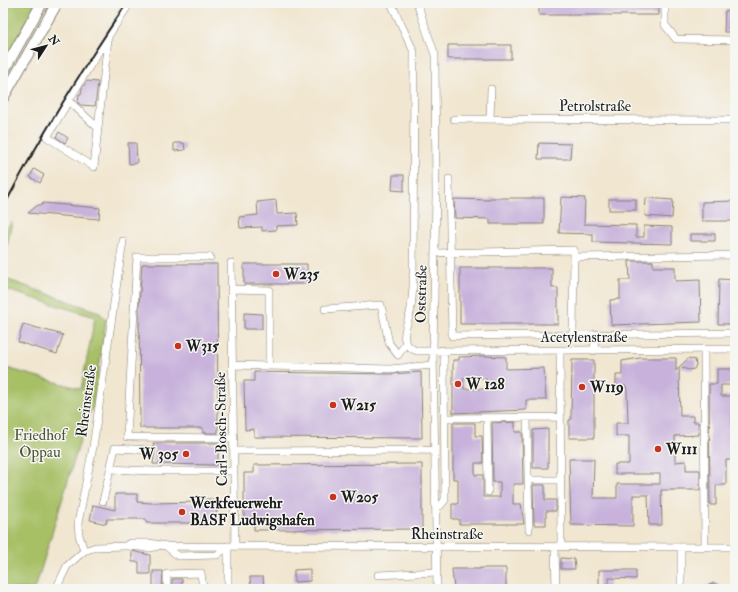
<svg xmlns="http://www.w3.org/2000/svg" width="738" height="592" viewBox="0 0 738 592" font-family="'IM FELL Double Pica',serif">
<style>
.green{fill:#a7c066;stroke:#626e41}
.building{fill:#c8b2db;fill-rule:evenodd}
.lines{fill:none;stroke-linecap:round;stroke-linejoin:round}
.minor-casing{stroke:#868176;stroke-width:8}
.highway-casing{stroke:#868176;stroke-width:12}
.minor{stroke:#fff;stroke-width:7}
.highway{stroke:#fff;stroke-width:10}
.rail{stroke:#1c1c1c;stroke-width:2}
.poi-dot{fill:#c8321e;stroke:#f6f6f2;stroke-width:1.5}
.labels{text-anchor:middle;stroke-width:3;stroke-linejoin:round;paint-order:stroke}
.street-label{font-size:15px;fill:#1c1c1c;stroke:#f6f6f2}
.poi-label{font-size:15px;font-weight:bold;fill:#1c1c1c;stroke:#f6f6f2;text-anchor:start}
.park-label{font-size:15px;fill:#4d5536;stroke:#f6f6f2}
</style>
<rect width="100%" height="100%" fill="#f6f6f2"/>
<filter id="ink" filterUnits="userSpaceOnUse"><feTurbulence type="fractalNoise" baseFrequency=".025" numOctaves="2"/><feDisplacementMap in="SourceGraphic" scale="8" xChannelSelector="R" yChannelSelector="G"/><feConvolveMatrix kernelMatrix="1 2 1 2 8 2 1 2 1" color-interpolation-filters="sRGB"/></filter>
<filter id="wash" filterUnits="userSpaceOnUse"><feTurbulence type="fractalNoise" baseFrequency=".012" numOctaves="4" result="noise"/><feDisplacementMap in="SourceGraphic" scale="16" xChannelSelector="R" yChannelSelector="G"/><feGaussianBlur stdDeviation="0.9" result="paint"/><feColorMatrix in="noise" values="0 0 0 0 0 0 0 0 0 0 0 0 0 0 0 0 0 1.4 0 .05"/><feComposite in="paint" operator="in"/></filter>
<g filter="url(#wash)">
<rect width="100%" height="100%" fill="#f1e6d0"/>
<!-- green -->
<path class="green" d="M3,3H37L3,65Z
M12,222L3,265V232Z
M3,278L99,312L106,320L93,409L88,415L35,589H3V367L81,389L95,317L3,289Z"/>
<g id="blocks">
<!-- building -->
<path class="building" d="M539,3H659V15H539Z
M725,11H735V32H724Z
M448,45H511V59H448Z
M87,81L98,82L95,106L81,105L78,103L79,94H81L82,88Z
M59,132L68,138L65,143L56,137Z
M128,143H136L137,163L129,164Z
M174,143H184L185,150L174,151Z
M539,143L571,144L570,159H538Z
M34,169L44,175L40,183L30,177Z
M393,175H404V191L392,190Z
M561,197L585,198L584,224L636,225V237H644V226L672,227V244L593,242V234L559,233Z
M490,198H544V224H490V219L455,218L454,199L490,200Z
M646,198L673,200L672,218L645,216Z
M609,199H636V210H609Z
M276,200L277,214L297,213L298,225L276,226V230L262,231V227L240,228L239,217L258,215L257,202Z
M735,201V221H702V202Z
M43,203L100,208L99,219L28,213L38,205H42Z
M690,234H715V241H690Z
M629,261H653V267H675V281L700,280L701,322L611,325L610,300L620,299V280H630Z
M142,264H217L218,433H203V428H140L139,306Z
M244,264H307V284H244Z
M460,268H552V288H558V324H460Z
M719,279L735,280V324H718Z
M244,313L262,314V329H244Z
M23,324L63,335L57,354L18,342Z
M483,356L506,357V369L544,368L546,400H526V410L453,413V360H459V357ZM463,378H486L487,389H464Z
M640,358H676V371L679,367L680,416H693V422H698L699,435L675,436V462L686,461V470H700V490H661L662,525H649L648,495H633V526L571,525L569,459H594L593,498H617V484H660V474H615V464H629V436H616V423H628L627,391L626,386H616V375H622V361Z
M689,358L695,360L696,365L694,369L689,370L679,367Z
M572,360H594V438H569V420H571Z
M717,369H732V385H721V396H732V460H726V485H716V505H710L709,384H717Z
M254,372L390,374L421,372L422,438L254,437V429L245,430L244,381H254Z
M515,422V432H522L523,484H513V504H521L524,524H459V519H452V504H458V479H453V423H475V436H482L483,463H475V475H483V497H500V482H493L492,423Z
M548,429V468H533V430Z
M153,443H218V465L153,464L155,450Z
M422,464V529L254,530V522L244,521V473H254V465Z
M533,485H545V500H556V511H546V525H534Z
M115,494H137V502L151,503L201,502V499H216L217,508L216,523L203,526L200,523H146V519H107L106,524L90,520L93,505L115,510Z
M132,551L150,555V574H139V562H132Z
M561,558L574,559L575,569H561Z
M480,568H506V589H454L452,569H480Z
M310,569V581L294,582V570Z
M599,570H636V579L609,578V589H599Z
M153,571H163L162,587H153Z
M250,577H263L264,589H251Z
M172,579H182V589H172Z
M714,583L727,589H700Z"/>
</g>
</g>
<g filter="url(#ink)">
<use href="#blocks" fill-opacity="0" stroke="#868176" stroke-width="1"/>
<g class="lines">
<defs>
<path id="minor" d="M391,3L414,52L413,287C412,296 412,305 410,313C406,329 397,344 417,351L735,349
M417,3L435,55L436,196L433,350L437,589
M665,3V25L676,39L735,40
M69,101L98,128L94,167L47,137C74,92 100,47 130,3
M454,119L735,120
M490,119L491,89
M98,128L108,39
M449,179L452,336L735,333
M435,253L574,250L573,335
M210,257H137L127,437L234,438
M574,257L735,255
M231,263L235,546
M231,289L269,290V366
M325,309L381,305L389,343L398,355L406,343
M704,349L705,547
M560,351L561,547
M594,351L595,334
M233,365L390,369L433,365
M445,418L560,417
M487,418L488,492
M527,418L529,530
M234,451L434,450
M110,469L151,471H234
M528,480H560
M103,501L115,448L150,450
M435,506H440L445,500L444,358L442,350
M127,546L150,548L158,546
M166,546L178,556L217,555L228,546
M228,546V589
M555,547L556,589
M681,547V589
M84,551L79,535L78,523L93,447L123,241
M378,575L437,572
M56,589L67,566L84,551L96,547L125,546L130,543H149L166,546L735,547
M167,589V574L201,573L203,589"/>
<path id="highway" d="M3,72L42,3
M3,98L57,3"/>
</defs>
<!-- minor casing -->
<use href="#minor" class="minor-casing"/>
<!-- highway casing -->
<use href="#highway" class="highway-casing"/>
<!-- minor -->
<use href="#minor" class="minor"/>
<!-- highway -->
<use href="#highway" class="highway"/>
<!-- rail -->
<path class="rail" d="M3,208C40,137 82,69 127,3"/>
</g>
</g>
<!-- markers -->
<g class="poi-dot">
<circle cx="276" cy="274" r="4"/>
<circle cx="178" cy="346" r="4"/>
<circle cx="458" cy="384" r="4"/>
<circle cx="582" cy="387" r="4"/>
<circle cx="333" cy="405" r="4"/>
<circle cx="658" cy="449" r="4"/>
<circle cx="186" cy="454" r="4"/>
<circle cx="333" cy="497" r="4"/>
<circle cx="182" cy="512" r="4"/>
</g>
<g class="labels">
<!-- street labels -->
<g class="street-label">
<text x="595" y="111">Petrolstraße</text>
<text transform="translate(421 294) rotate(-89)" y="5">Oststraße</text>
<text x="584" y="342">Acetylenstraße</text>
<text transform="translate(86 401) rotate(-82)" y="5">Rheinstraße</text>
<text transform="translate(221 429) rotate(-91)" y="5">Carl-Bosch-Straße</text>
<text x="447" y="539">Rheinstraße</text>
</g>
<!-- poi labels -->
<g class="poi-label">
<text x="284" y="279">W235</text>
<text x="186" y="351">W315</text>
<text x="466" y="389">W 128</text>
<text x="590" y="392">W119</text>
<text x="341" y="410">W215</text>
<text x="666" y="454">W111</text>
<text x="178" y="459" text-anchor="end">W 305</text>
<text x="341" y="502">W205</text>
<text x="190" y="508">Werkfeuerwehr<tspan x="190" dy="17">BASF Ludwigshafen</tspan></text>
</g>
<!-- park labels -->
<g class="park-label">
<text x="40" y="440">Friedhof<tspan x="40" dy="17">Oppau</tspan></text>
</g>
</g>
<!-- margin -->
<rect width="738" height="592" fill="none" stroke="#f6f6f2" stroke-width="16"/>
<!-- north arrow -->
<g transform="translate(46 46) rotate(54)" stroke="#f6f6f2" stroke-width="3" paint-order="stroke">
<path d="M0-3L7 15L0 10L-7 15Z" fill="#1c1c1c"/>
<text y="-6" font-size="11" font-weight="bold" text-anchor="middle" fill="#1c1c1c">N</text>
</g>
</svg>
